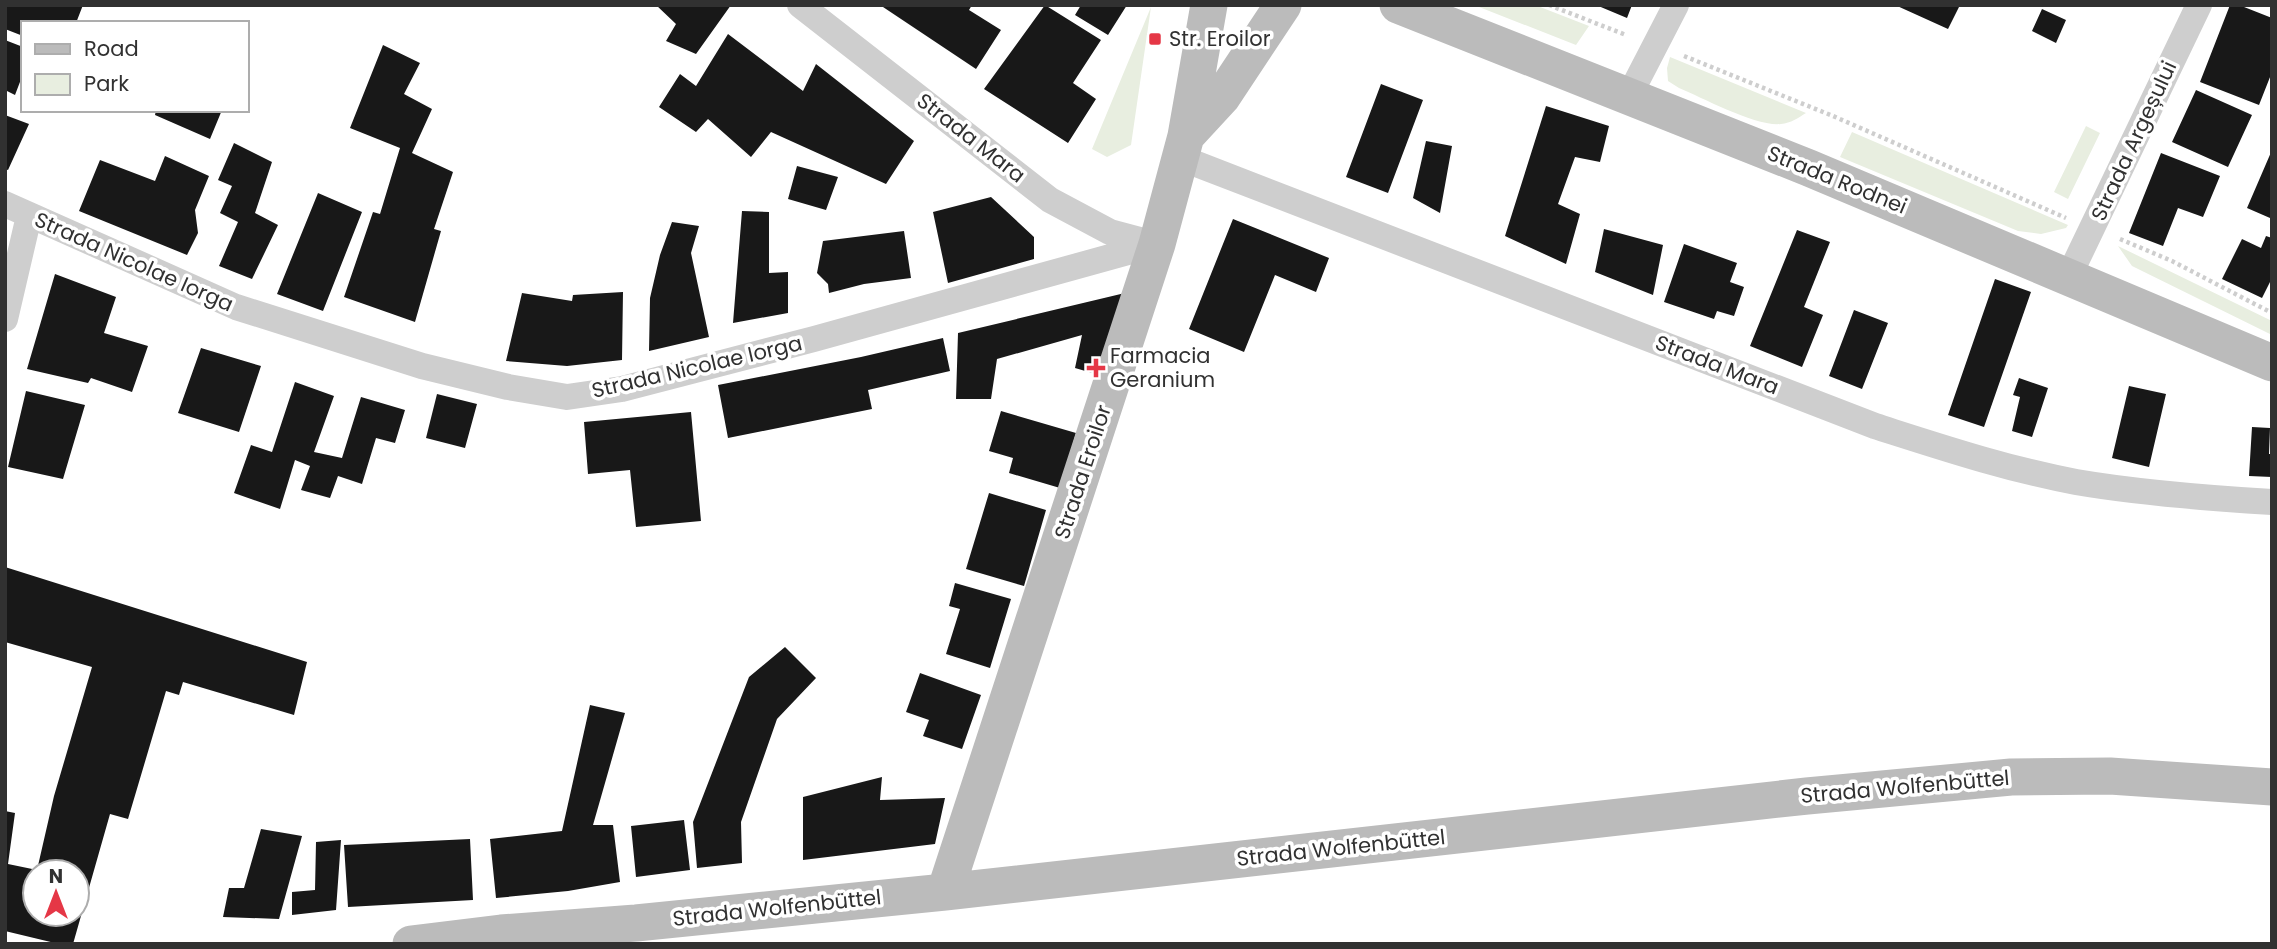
<svg xmlns="http://www.w3.org/2000/svg" width="2277" height="949" viewBox="0 0 2277 949" font-family="Poppins,sans-serif">
<style>
.green{fill:#e8eee0}
.building{fill:#181818;fill-rule:evenodd}
.lines{fill:none;stroke-linecap:round;stroke-linejoin:round}
.path{stroke:#cecece;stroke-width:4.5;stroke-dasharray:3.5 3.5;stroke-linecap:butt}
.street{stroke:#cecece;stroke-width:26}
.secondary{stroke:#bbb;stroke-width:37}
.poi-dot{fill:#e53746;stroke:#fff;stroke-width:2.5}
.labels{text-anchor:middle;stroke-width:7;stroke-linejoin:round;paint-order:stroke}
.poi-label{font-size:21px;fill:#313131;stroke:#fff;text-anchor:start}
.street-label{font-size:21px;fill:#313131;stroke:#fff}
</style>
<rect width="100%" height="100%" fill="#fff"/>
<!-- green -->
<path class="green" d="M1474,5H1535L1589,26L1576,45Z
M1151,7L1131,145L1107,157L1092,149Z
M1670,57L1806,113C1798,118 1791,123 1781,124C1757,127 1703,98 1679,88L1668,81L1667,68Z
M2086,126L2100,133L2068,199L2054,192Z
M1852,132L2068,225L2066,228L2041,234L2018,231L1840,157Z
M2118,246L2272,321V335L2132,266Z"/>
<!-- building -->
<path class="building" d="M5,5H83L76,23H23V36L5,29Z
M656,5H731L696,54L666,41L676,24Z
M880,5H972L969,10L1001,30L976,69Z
M1045,5L1101,40L1073,83L1096,99L1068,143L984,89Z
M1081,5H1127L1108,35L1075,15Z
M1596,5H1632L1627,18Z
M1895,5H1960L1948,29Z
M2230,5H2239L2272,18V72L2259,105L2200,82Z
M2042,9L2066,20L2056,43L2032,31Z
M728,34L803,91L816,64L914,141L886,184L771,132L751,157L708,119L696,132L659,107L680,74L696,86Z
M5,40L23,47V74L15,95L5,90Z
M383,45L420,63L404,94L432,109L412,153L453,172L434,229L441,231L415,322L344,297L373,212L380,214L400,148L350,128Z
M1381,84L1423,100L1388,193L1346,177Z
M2196,90L2252,115L2228,167L2172,142Z
M1546,106L1609,126L1600,162L1575,157L1558,204L1580,214L1566,264L1505,236Z
M156,110H222L210,139L155,115Z
M5,115L29,124L8,170L5,169Z
M1426,141L1452,146L1440,213L1413,198Z
M234,143L272,162L255,213L278,225L252,279L219,266L238,222L220,213L232,186L218,180Z
M2272,150V215L2270,218L2247,208Z
M2161,153L2220,176L2203,217L2178,208L2163,246L2129,233Z
M165,156L209,176L195,210L198,233L187,255L79,211L100,160L155,181Z
M797,166L838,177L826,210L788,199Z
M318,193L362,212L323,311L277,294Z
M991,197L1034,237V259L948,283L933,212Z
M742,211L769,212V273L788,272V313L733,323Z
M1233,219L1329,258L1316,292L1275,275L1244,352L1189,329Z
M672,222L699,226L691,253L709,337L649,351L650,298L660,255Z
M1604,229L1663,245L1653,295L1595,272Z
M1797,230L1830,242L1804,307L1823,315L1802,367L1750,346Z
M904,231L911,278L864,284L829,293L828,284L817,273L823,241Z
M2266,236L2272,238V278L2262,298L2222,279L2242,239L2261,248Z
M1684,244L1737,263L1730,282L1744,287L1734,316L1717,311L1714,319L1664,302Z
M55,274L116,297L104,333L148,346L132,392L91,378L88,383L27,369Z
M1995,279L2031,292L1984,427L1948,415Z
M623,292L622,360L567,366L506,361L522,293L572,301L573,295Z
M1125,293L1099,375L1075,368L1082,335L997,359L991,399H956L958,333Z
M1854,310L1888,323L1862,389L1829,376Z
M943,338L950,371L868,390L872,409L728,438L718,385L861,357Z
M201,348L261,366L239,432L178,413Z
M2019,378L2048,388L2032,437L2012,431L2020,397L2013,395Z
M295,382L334,396L314,452L342,458L361,397L405,410L395,443L376,438L362,484L338,476L330,498L301,490L310,466L295,460L280,509L234,493L251,445L272,452Z
M2129,386L2166,394L2149,467L2112,458Z
M26,391L85,405L63,479L8,467Z
M437,394L477,404L465,448L426,438Z
M1001,411L1076,433L1060,488L1009,473L1013,458L989,451Z
M691,412L701,521L636,527L630,470L588,474L584,422Z
M2252,427L2270,428L2269,454H2272V477L2249,476Z
M989,493L1046,510L1024,586L966,569Z
M5,567L307,662L294,715L183,682L179,695L166,691L128,819L110,814L73,944H59L5,931V811L15,813L8,864L37,870L54,796L92,667L5,642ZM35,872H77V914H35Z
M955,583L1011,599L990,668L946,654L960,609L949,606Z
M785,647L816,678L777,719L741,822L742,863L697,868L693,822L749,677Z
M920,673L981,695L962,749L923,736L929,720L906,712Z
M590,705L625,713L593,825H613L620,882L568,891L496,898L490,839L562,831Z
M882,777L880,800L945,798L935,844L803,860V797Z
M684,820L690,870L636,877L631,826Z
M261,829L302,836L279,919L223,917L229,888H244Z
M470,839L473,900L348,907L344,845Z
M341,840L336,910L292,915V892L315,890L316,842Z"/>
<g class="lines">
<!-- path -->
<path class="path" d="M1549,5L1626,35
M1684,56L1833,116L2066,218
M2120,239L2172,261L2272,313"/>
<!-- street -->
<path class="street" d="M800,5L1050,200L1110,232L1155,244
M1629,96L1676,5
M1181,158L1875,426C1941,447 2007,469 2076,482C2140,493 2206,498 2272,502
M5,204L236,307L422,366L508,387L567,397L622,389L814,339L1157,244
M2069,276L2199,5
M5,319L29,216"/>
<!-- secondary -->
<path class="secondary" d="M1398,5L1809,168L2272,363
M1186,136L1222,97L1283,5
M945,892L1157,244L1186,136L1209,5
M411,944L501,933L636,923L945,892L1807,796L2011,777L2110,776L2272,787"/>
</g>
<!-- markers -->
<g class="poi-dot">
<rect x="1148" y="32" width="14" height="14" rx="3.5"/>
<path d="M1092.5 357.5h7v7h7v7h-7v7h-7v-7h-7v-7h7z"/>
</g>
<g class="labels">
<!-- poi labels -->
<g class="poi-label">
<text x="1169" y="46">Str. Eroilor</text>
<text x="1110" y="363">Farmacia<tspan x="1110" dy="24">Geranium</tspan></text>
</g>
<!-- street labels -->
<g class="street-label">
<text transform="translate(971 138) rotate(38)" y="7">Strada Mara</text>
<text transform="translate(2134 141) rotate(-65)" y="7">Strada Argeșului</text>
<text transform="translate(1837 180) rotate(22)" y="7">Strada Rodnei</text>
<text transform="translate(134 262) rotate(24)" y="7">Strada Nicolae Iorga</text>
<text transform="translate(1717 365) rotate(21)" y="7">Strada Mara</text>
<text transform="translate(697 367) rotate(-13)" y="7">Strada Nicolae Iorga</text>
<text transform="translate(1083 472) rotate(-72)" y="7">Strada Eroilor</text>
<text transform="translate(1905 787) rotate(-5)" y="7">Strada Wolfenbüttel</text>
<text transform="translate(1341 848) rotate(-6)" y="7">Strada Wolfenbüttel</text>
<text transform="translate(777 908) rotate(-6)" y="7">Strada Wolfenbüttel</text>
</g>
</g>
<!-- border -->
<rect width="2277" height="949" fill="none" stroke="#313131" stroke-width="14"/>
<!-- legend -->
<rect x="21" y="21" width="228" height="91" fill="#ffffff" stroke="#adadad" stroke-width="2"/>
<rect x="35" y="44" width="35" height="10" fill="#bbbbbb" stroke="#adadad" stroke-width="2"/>
<text x="84" y="56" font-size="21" fill="#313131">Road</text>
<rect x="35" y="74" width="35" height="21" fill="#e8eee0" stroke="#adadad" stroke-width="2"/>
<text x="84" y="91" font-size="21" fill="#313131">Park</text>
<!-- north arrow -->
<g transform="translate(56 893)"><circle r="33" fill="#ffffff" stroke="#adadad" stroke-width="2"/>
<path d="M0-5L12 26L0 18L-12 26Z" fill="#e53746"/>
<text y="-10" font-size="19" font-weight="bold" text-anchor="middle" fill="#313131">N</text>
</g>
</svg>
